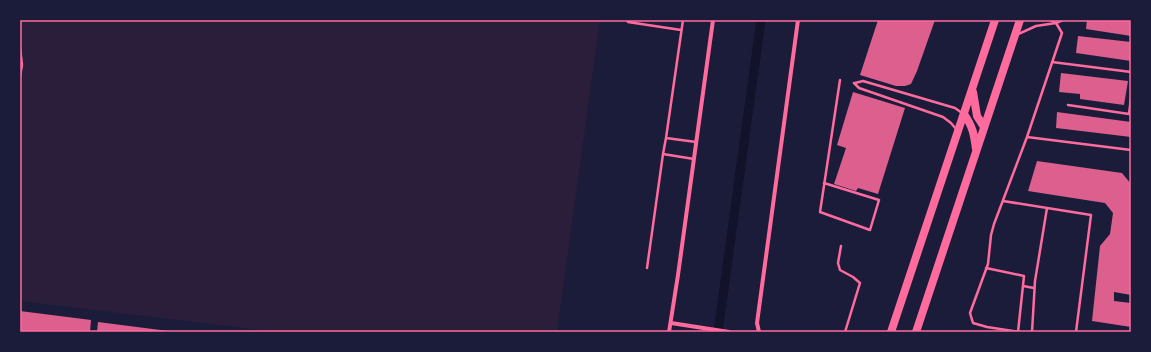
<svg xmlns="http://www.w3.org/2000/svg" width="1151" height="352" viewBox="0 0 1151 352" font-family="Quicksand,sans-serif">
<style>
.green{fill:#2a1e3b}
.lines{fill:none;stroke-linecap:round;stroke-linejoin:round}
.canal{stroke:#12122b;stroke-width:9}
.building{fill:#dd5f8e}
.service{stroke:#ff6b9d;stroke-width:2.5}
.minor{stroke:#ff6b9d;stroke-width:4}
.primary{stroke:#ff6b9d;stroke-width:8}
.neatline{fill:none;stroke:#ff6b9d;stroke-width:1.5}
</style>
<rect width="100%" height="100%" fill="#1b1b3a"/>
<!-- green -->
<path class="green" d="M20,20H600L557,332H276L20,301Z"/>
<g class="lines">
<!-- canal -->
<path class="canal" d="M718,332L761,20"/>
</g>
<!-- building -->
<path class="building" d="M878,20H935L917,71L911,84L905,86H896L860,75Z
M1087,20H1131V36L1086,29Z
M1078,36L1131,42V61L1076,53Z
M1061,73L1128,81L1124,105L1080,99V94L1059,92Z
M853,92L905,108L878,194L858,188L856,191L834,184L846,148L837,145Z
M1057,112L1131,122V137L1056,128Z
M1037,161L1122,173L1131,184V295L1114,292V301L1131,303V327L1092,321L1100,246L1110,234L1113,213L1105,203L1028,191Z
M20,311L91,320L90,332H20Z
M98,322L168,331V332H97Z"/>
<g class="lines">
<!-- service -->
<path class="service" d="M627,20L628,22L681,30
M1016,35L1036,26L1056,23L1063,20
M20,48L22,65
M1052,62L1131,72
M20,63L22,65L20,76
M854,83L859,88L943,117L951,123L956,129
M855,83L863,81L955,108L962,113
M1131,98L1129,114H1131
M1068,105L1129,114
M1027,137L1131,150
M666,138L683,20
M663,154L666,138L696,142
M824,183L879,200L870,230L820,212L840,80
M1003,201L1091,215L1076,332
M841,246L838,263L840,270L853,277L860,283L845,332
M647,268L663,154L694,159
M986,268L1024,276L1018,332
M1023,286L1034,288
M1020,332L987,327L973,323L970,313L988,264L991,235L994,224L1027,137L1062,33L1056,23L1050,20
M1032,332L1035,281L1047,208"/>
<!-- minor -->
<path class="minor" d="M671,323L729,332
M669,332L678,275L713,20
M759,332L757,323L798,20"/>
<!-- primary -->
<path class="primary" d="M973,92L977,116L984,127
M964,114C973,127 974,134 976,149
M891,332L995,20
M916,332L1020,20"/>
</g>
<!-- border -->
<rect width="1151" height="352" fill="none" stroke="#1b1b3a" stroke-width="42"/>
<rect x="21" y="21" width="1109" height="310" class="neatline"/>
</svg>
